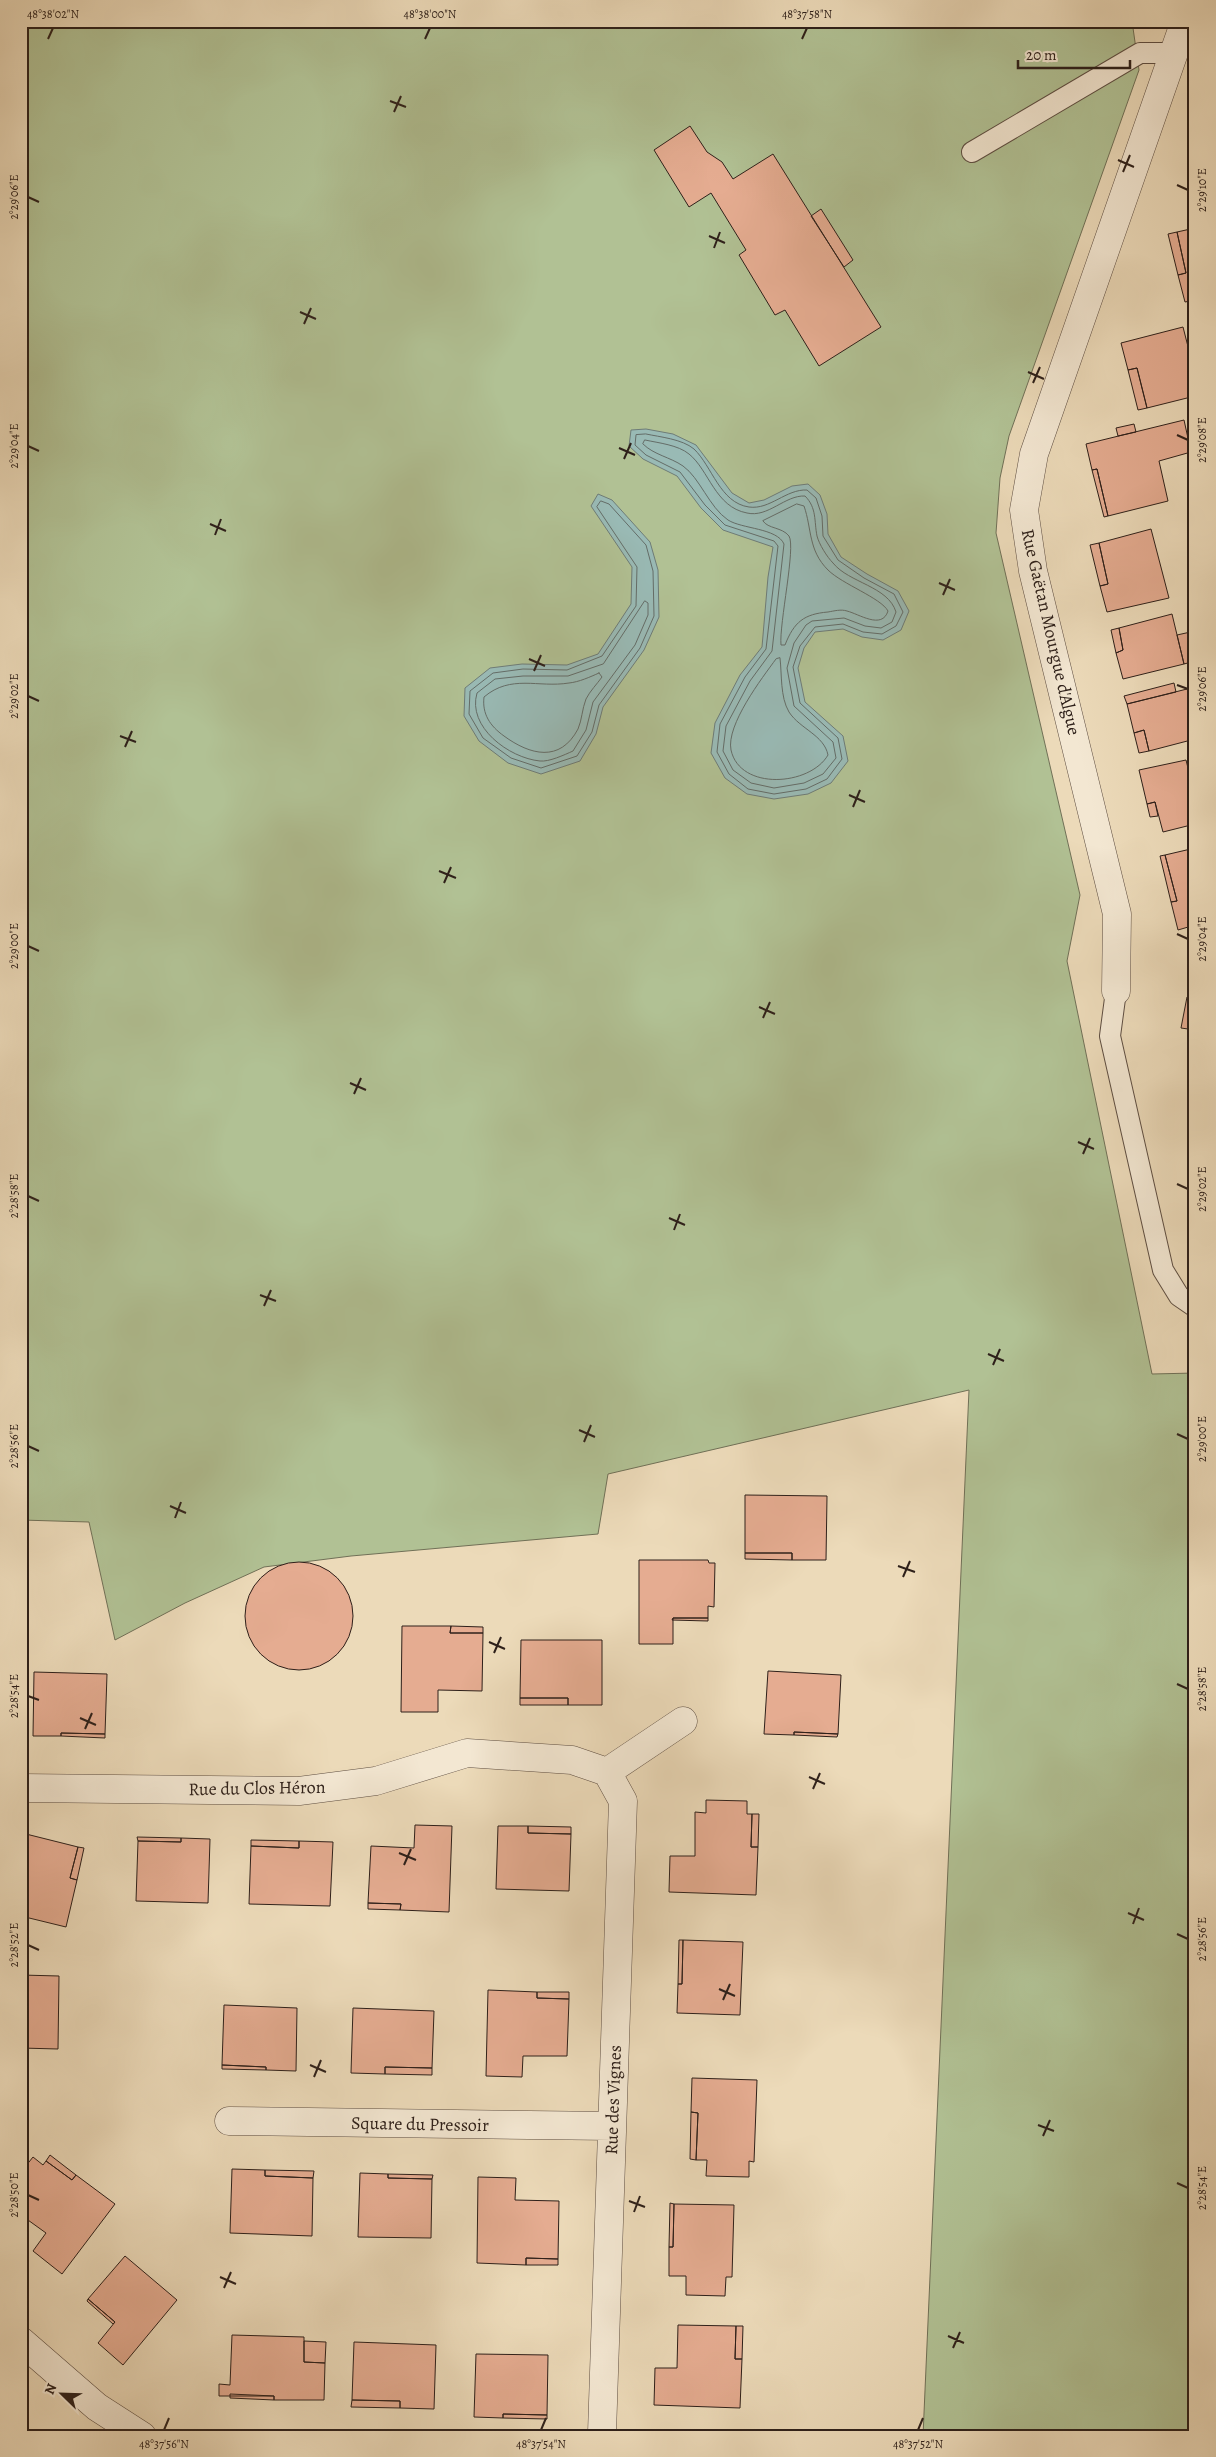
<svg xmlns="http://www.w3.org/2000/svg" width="1216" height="2457" viewBox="0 0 1216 2457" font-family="Alegreya,serif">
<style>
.green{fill:#b1c194;stroke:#707057}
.water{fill:#99bab5;stroke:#6e7c77}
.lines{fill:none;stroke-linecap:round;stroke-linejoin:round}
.shore{stroke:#646d68;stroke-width:1}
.building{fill:#e5ac91;stroke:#2e201a}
.service-casing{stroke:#5e4e42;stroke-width:22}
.minor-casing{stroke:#5e4e42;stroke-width:29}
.service{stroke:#f3e7d2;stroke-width:20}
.minor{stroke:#f3e7d2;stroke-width:28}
.ticks{fill:none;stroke:#2e201a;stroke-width:2}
.labels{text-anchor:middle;stroke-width:4;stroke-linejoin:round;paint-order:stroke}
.street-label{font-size:18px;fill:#2e201a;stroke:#f3e7d2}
.neatline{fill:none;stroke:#2e201a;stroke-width:2}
.ticks-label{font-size:12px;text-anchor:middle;fill:#2e201a}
</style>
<rect width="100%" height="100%" fill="#ecdab9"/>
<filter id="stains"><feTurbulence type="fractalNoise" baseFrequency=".004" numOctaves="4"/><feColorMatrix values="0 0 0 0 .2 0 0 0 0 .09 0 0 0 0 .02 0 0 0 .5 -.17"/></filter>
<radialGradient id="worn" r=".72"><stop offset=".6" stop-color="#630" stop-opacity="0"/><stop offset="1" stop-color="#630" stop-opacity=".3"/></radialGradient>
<!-- green -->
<path class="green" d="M21,21H1132L1139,70L1009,436L1000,478L996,533L1080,895L1067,961L1152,1374L1195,1373V2436H923L969,1390L608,1474L598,1534L351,1556L264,1567L185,1603L115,1640L89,1522L21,1520Z"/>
<!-- water -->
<path class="water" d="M646,429L673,434L696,445L732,493L749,503L764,500L792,486L808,484L820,495L827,514L828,534L841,557L867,574L898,591L909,611L901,630L883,640L862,637L843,629L815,632L804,648L798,668L805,702L843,736L848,761L831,783L808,794L774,799L747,794L725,778L711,753L715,723L740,675L762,647L768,577L773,547L723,530L701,508L677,476L643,459L629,446L631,430Z
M598,494L612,500L650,542L658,570L659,617L644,650L603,707L596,734L580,761L541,774L508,763L479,741L464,716L465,688L490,668L522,664L567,665L598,654L631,604L632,567L591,506Z"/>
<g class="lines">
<!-- shore -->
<path class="shore" d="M646,434C660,437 682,439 694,449C712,466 720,503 749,507C770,510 786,489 807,490L816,498L822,516L823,536L838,560L864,578L894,594L903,612L896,626L882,634L863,632L843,624L815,627L800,646L793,667L800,703L838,738L842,759L827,779L806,789L774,794L748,789L729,774L717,752L720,724L745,677L766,649L778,546L774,541L725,525L705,505L680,472L646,455L635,445L636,435Z
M645,440C659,443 678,445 689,454C709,470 715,507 747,513C768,518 785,495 805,496C817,508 814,521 817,536C819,544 827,557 833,563C849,583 888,586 896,612L892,622L881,628L865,626L844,618L812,621L806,625L794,643L787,668L794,706L833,742L836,758L823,774L804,783L774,788L751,783L733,770L723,751L726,726L750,681L772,651L784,544C777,528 742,529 728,520C709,507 700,478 683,466C670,457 654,455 643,444Z
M601,501L609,504L646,545L653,571L654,616L640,648L599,705L592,732L577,756L541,768L511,758L483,738L469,714L470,691L493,673L523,669L567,670L602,656L636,606L637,567L597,507Z
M797,504L804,506C812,529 808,550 828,570C842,584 881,598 888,611C882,630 859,614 847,611C841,609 834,611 828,612C804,614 794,622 785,645H781C779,624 796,547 789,536C782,527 768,529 763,521Z
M645,601L648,603V615L635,645L593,702L586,730L573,751C564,755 549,762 540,761C509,758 467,727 477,693L495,679L523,676H568L603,664Z
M780,658C782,674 780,697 789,712C800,729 824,735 828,755C810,786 740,791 731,750C726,725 762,678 776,659Z
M599,673L602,677C597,684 590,691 586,699C582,709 582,720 578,729C560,763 530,755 504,736C490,726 482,714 484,697C511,674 538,688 569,683C579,682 590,677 599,673Z"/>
</g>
<!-- building -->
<path class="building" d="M690,126L707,152L722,162L733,179L773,154L881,327L819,366L785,310L775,315L739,255L746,250L711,193L689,207L654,150Z
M821,209L853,260L844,267L811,216Z
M1195,228V300L1185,302L1178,275L1186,273L1177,232Z
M1177,232L1186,273L1178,275L1168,234Z
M1183,327L1195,374V396L1147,408L1137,368L1128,370L1121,343Z
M1137,368L1147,408L1138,410L1128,370Z
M1184,420L1191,452L1159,461L1168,501L1108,516L1097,469L1092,470L1086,444Z
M1134,424L1136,432L1118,436L1116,428Z
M1097,469L1108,516L1104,517L1092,470Z
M1151,529L1169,598L1107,612L1100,586L1108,584L1099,543Z
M1099,543L1108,584L1100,586L1090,545Z
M1172,614L1184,664L1123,679L1116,653L1123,650L1119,628Z
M1119,628L1123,650L1116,653L1111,630Z
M1195,631V661L1184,664L1177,635Z
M1174,683L1176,692L1127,704L1124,696Z
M1195,687V739L1149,751L1144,730L1134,733L1127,704Z
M1144,730L1149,751L1139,753L1134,733Z
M1186,760L1190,776L1195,775V824L1163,832L1155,802L1147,804L1139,770Z
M1155,802L1158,816L1150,817L1147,804Z
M1195,848V925L1178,930L1171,902L1177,901L1165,855Z
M1165,855L1177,901L1171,902L1160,856Z
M1187,997L1195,998V1030L1181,1028Z
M745,1495L827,1496L826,1560H792V1553H745Z
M745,1553H792V1560L745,1559Z
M639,1560H708L709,1563H715L714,1607L708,1606V1618H673V1644H639Z
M245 1616a54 54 0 1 1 108 0a54 54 0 1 1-108 0Z
M673,1618H708V1621L672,1620Z
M402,1626H451L450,1633H483L482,1691L438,1690V1712H401Z
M451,1626L483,1627V1633H450Z
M521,1640H602V1705H568V1698H520Z
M768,1671L841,1675L838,1734L794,1732V1735L764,1734Z
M34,1672L107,1674L105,1734L61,1733V1736H33Z
M520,1698H568V1705H520Z
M794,1732L838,1734L837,1737L794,1735Z
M61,1733L105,1734V1738L61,1736Z
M706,1800L747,1801V1814H752L751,1847H758L756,1895L669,1892L670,1856H695V1812L706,1813Z
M752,1814H759L758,1847H751Z
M415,1825L452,1826L449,1912L400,1910L401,1904L368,1903L371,1846L414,1848Z
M498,1826H528V1833L571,1834L569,1891L496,1889Z
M528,1826L571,1827V1834L528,1833Z
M22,1833L78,1847L70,1878L77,1880L66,1927L21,1916Z
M137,1837L181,1838V1842L138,1841Z
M181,1838L210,1839L208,1903L136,1901L138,1841L181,1842Z
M251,1840L299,1841V1848L251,1846Z
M299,1841L333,1842L330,1906L249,1904L251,1846L299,1848Z
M78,1847L84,1848L77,1880L70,1878Z
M368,1903L401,1904L400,1910L368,1909Z
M679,1940H683L682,1984H678Z
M683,1940L743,1942L740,2015L677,2013L678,1984H682Z
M21,1975L59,1976L58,2049L21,2048Z
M488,1990L537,1992V1998L569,1999L567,2056H523L522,2077L486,2076Z
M537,1992H569V1999L537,1998Z
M224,2005L297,2008L296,2071L266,2070V2067L222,2065Z
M353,2008L434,2011L432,2068L385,2067V2074L351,2073Z
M222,2065L266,2067V2070L222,2069Z
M385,2067L432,2068V2075L385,2074Z
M692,2078L757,2080L754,2162L749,2161V2177L706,2176L707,2160H696L698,2113L691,2112Z
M691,2112L698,2113L696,2160L690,2159Z
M50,2155L76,2175L72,2180L46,2161Z
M33,2157L43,2165L46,2161L72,2180L76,2175L115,2204L62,2274L33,2251L46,2233L21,2215V2172Z
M232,2169L265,2170V2176L313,2178L312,2236L230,2233Z
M265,2170L314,2171L313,2178L265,2176Z
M360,2173L388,2174V2178L432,2179L431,2238L358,2237Z
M388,2174L433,2175L432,2179L388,2178Z
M478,2177L516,2178L515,2200L559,2201L558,2259L526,2258V2265L477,2263Z
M670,2203L674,2204L673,2247H669Z
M674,2204L734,2205L732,2277H726L725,2296L686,2295V2276H669V2247H673Z
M125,2256L177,2300L123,2365L98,2343L115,2322L88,2299Z
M526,2258L558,2259V2265H526Z
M88,2299L115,2322L113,2324L87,2301Z
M678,2325L736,2326L735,2359H742L740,2408L654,2405L655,2368H677Z
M736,2326H743L742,2359H735Z
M232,2335L304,2337V2362L325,2363L324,2400H274V2396H219V2384L230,2385Z
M304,2341L326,2342L325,2363L304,2362Z
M354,2342L436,2345L434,2409L400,2408V2401L352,2400Z
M476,2354L548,2355L547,2415L503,2414V2418L474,2417Z
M230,2394L274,2396V2400L230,2398Z
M352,2400L400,2401V2408L351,2407Z
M503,2414L547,2415V2419L503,2418Z"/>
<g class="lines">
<defs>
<path id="service" d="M972,152L1140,53H1173
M1116,991L1110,1036L1163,1270L1179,1296L1195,1307"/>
<path id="minor" d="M1116,991L1117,914L1033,571L1024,510L1034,454L1185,21
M607,1772L683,1721
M21,1788L299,1791L376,1781L467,1753L572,1760L607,1772
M229,2121L612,2126
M21,2341L97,2407L142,2436
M600,2436L602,2433L623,1801L607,1772"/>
</defs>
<!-- service casing -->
<use href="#service" class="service-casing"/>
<!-- minor casing -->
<use href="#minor" class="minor-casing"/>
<!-- service -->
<use href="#service" class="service"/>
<!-- minor -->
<use href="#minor" class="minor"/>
</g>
<!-- ticks -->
<path class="ticks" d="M48,39L53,28M425,39L430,28M802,39L807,28M390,101L406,107M394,112L401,96M1118,160L1134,167M1123,172L1130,155M1177,185L1188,190M28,197L39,202M709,236L725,243M714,248L720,232M300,312L316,319M304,324L311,308M1028,372L1044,379M1033,383L1040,367M1177,435L1188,440M28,446L39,451M619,448L635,455M624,459L631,443M210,524L226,531M215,535L221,519M939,583L955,590M943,595L950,579M529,659L545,666M534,671L541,655M1177,685L1188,689M28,696L39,701M120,736L136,742M125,747L132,731M849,795L865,802M853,807L860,790M439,871L456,878M444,883L451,867M1177,934L1188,939M28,946L39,951M759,1007L775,1014M763,1018L770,1002M350,1083L366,1090M354,1094L361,1078M1078,1142L1094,1149M1083,1154L1090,1138M1177,1184L1188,1189M28,1196L39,1201M669,1218L685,1225M674,1230L680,1214M260,1295L276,1301M264,1306L271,1290M988,1354L1004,1361M993,1365L1000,1349M579,1430L595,1437M1177,1434L1188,1439M584,1442L591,1425M28,1446L39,1451M170,1506L186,1513M175,1518L181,1502M898,1566L915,1572M903,1577L910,1561M489,1642L505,1649M494,1653L501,1637M1177,1684L1188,1689M28,1696L39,1700M80,1718L96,1725M85,1729L92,1713M809,1777L825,1784M813,1789L820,1773M399,1853L416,1860M404,1865L411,1849M1128,1913L1144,1920M1133,1924L1139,1908M1177,1934L1188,1939M28,1945L39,1950M719,1989L735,1996M723,2000L730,1984M310,2065L326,2072M314,2077L321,2060M1038,2125L1054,2131M1043,2136L1050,2120M1177,2183L1188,2188M28,2195L39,2200M629,2201L645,2207M634,2212L640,2196M220,2277L236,2284M224,2288L231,2272M948,2336L964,2343M953,2348L960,2332M164,2430L169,2418M541,2430L546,2418M918,2430L923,2418"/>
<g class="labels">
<!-- street labels -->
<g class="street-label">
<text transform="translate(1051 632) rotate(77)" y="6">Rue Gaëtan Mourgue d'Algue</text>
<text transform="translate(257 1788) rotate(-1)" y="6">Rue du Clos Héron</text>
<text transform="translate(613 2100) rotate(-88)" y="6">Rue des Vignes</text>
<text transform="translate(420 2124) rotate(1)" y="6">Square du Pressoir</text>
</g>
</g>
<!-- margin -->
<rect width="1216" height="2457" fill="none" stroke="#ecdab9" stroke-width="55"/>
<!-- north arrow -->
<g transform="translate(62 2394) rotate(293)" stroke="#f3e7d2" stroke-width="4" paint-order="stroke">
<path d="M0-4L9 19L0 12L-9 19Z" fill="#2e201a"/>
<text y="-8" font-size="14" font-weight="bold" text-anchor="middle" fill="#2e201a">N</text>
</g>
<!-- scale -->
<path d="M1018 60v8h112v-8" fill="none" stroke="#2e201a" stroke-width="2.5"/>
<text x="1026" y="60" font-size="15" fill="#2e201a" stroke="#f3e7d2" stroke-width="4" paint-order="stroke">20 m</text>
<rect x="28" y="28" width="1160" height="2402" class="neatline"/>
<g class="ticks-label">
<text x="53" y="18">48°38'02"N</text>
<text x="430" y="18">48°38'00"N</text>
<text x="807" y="18">48°37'58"N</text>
<text transform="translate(1202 190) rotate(-90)" y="4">2°29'10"E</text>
<text transform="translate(14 197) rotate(-90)" y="4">2°29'06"E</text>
<text transform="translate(1202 440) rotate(-90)" y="4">2°29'08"E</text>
<text transform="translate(14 446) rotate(-90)" y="4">2°29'04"E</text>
<text transform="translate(1202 689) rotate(-90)" y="4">2°29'06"E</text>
<text transform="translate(14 696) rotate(-90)" y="4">2°29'02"E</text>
<text transform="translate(1202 939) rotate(-90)" y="4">2°29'04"E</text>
<text transform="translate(14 946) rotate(-90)" y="4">2°29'00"E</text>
<text transform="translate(1202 1189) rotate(-90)" y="4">2°29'02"E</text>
<text transform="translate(14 1196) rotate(-90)" y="4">2°28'58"E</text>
<text transform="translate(1202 1439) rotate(-90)" y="4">2°29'00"E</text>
<text transform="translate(14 1446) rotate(-90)" y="4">2°28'56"E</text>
<text transform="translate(1202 1689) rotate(-90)" y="4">2°28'58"E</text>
<text transform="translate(14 1696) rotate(-90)" y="4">2°28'54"E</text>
<text transform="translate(1202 1939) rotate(-90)" y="4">2°28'56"E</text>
<text transform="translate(14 1945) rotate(-90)" y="4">2°28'52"E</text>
<text transform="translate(1202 2188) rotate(-90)" y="4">2°28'54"E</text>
<text transform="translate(14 2195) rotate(-90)" y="4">2°28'50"E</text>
<text x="164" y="2448">48°37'56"N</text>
<text x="541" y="2448">48°37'54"N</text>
<text x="918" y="2448">48°37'52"N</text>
</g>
<rect width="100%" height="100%" filter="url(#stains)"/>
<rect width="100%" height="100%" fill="url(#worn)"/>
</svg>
